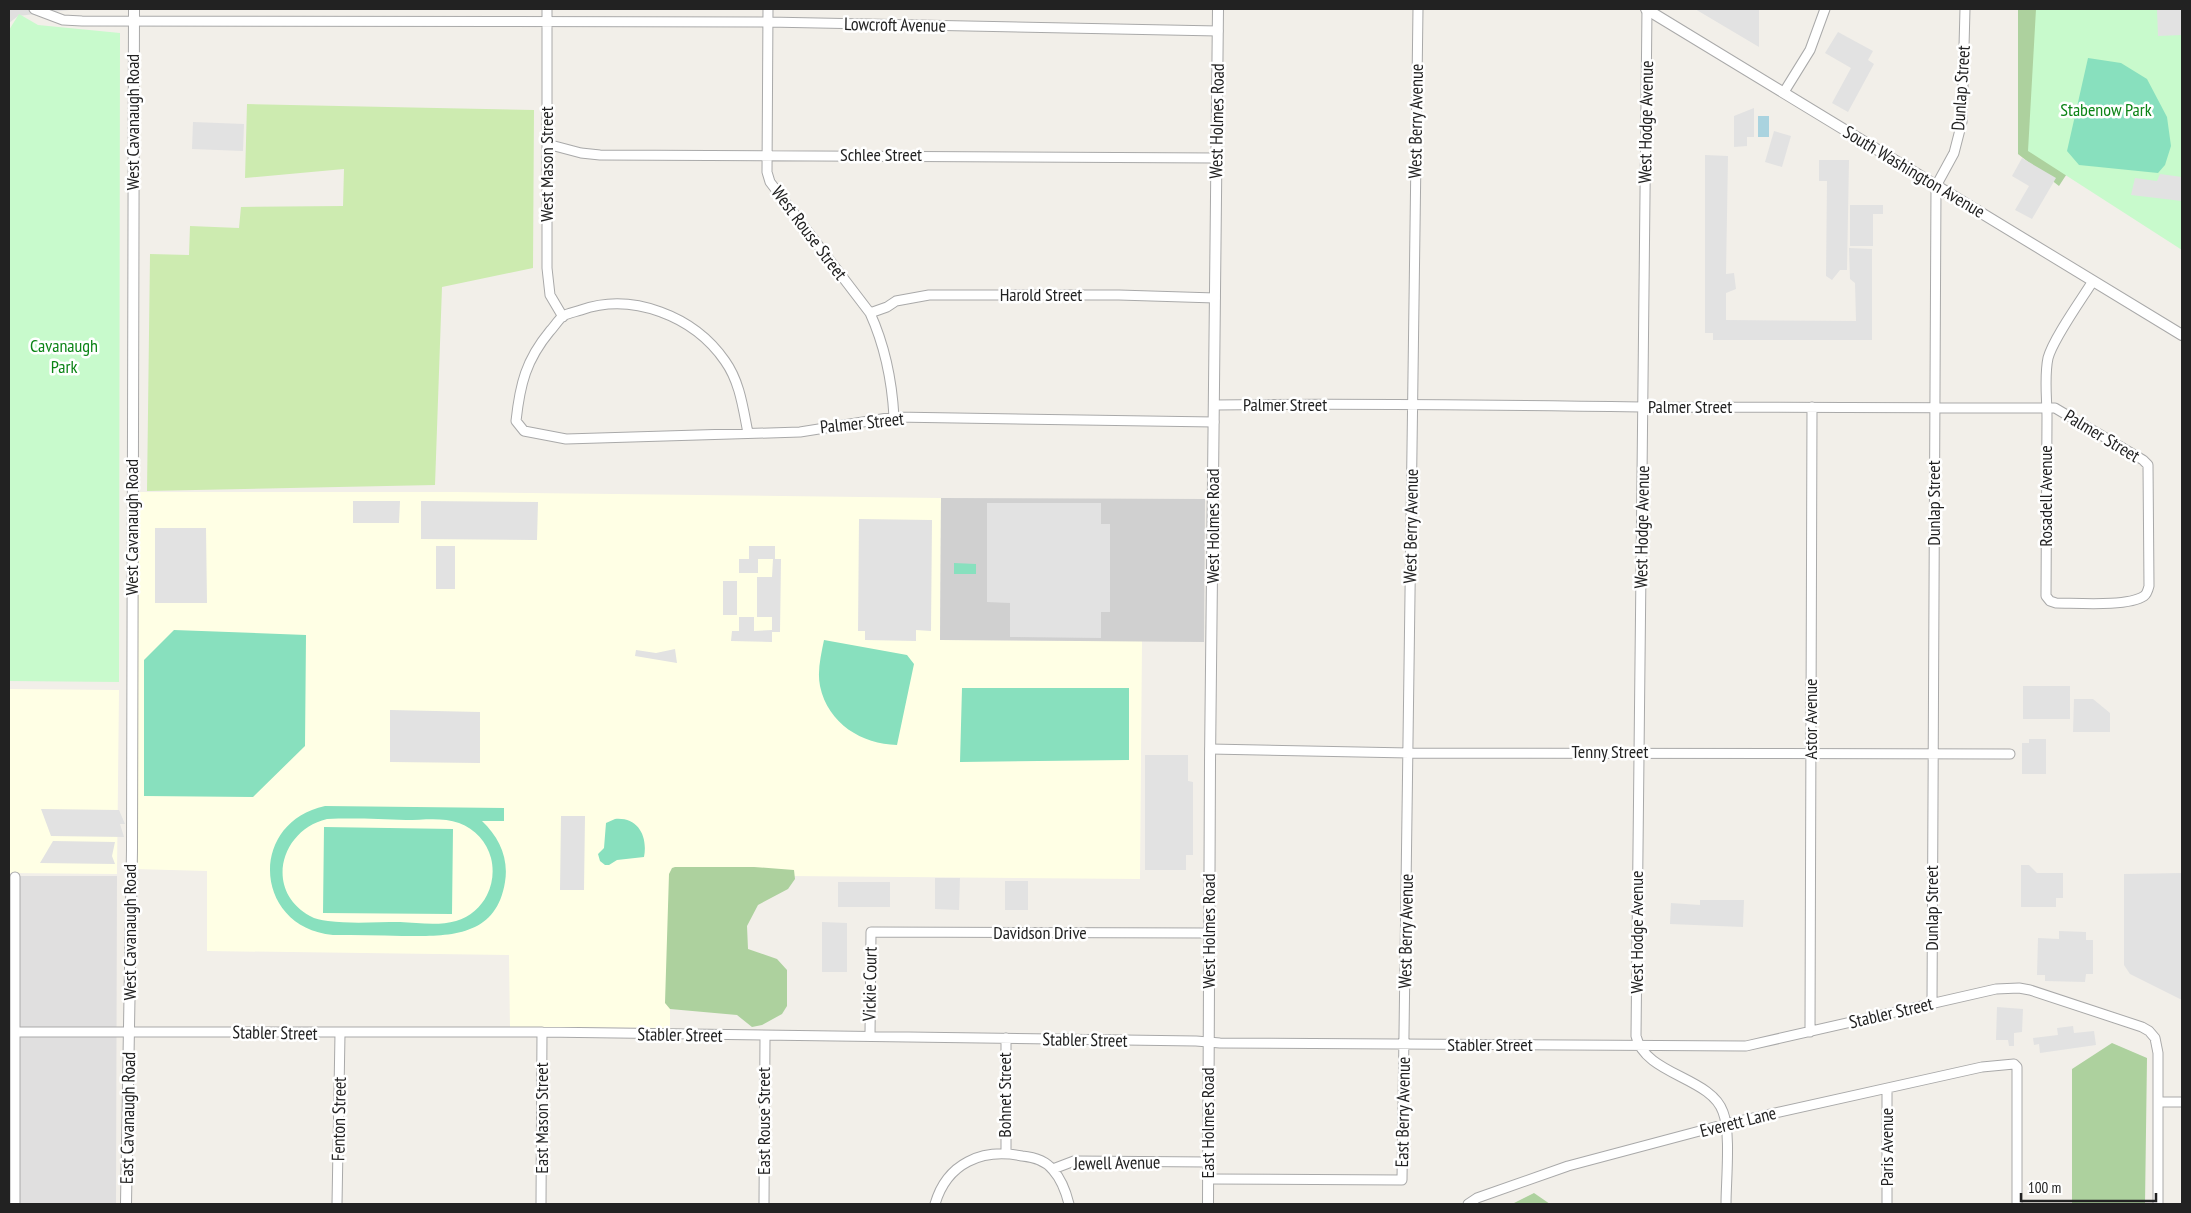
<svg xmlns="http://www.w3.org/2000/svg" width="2191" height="1213" viewBox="0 0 2191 1213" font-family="'PT Sans Narrow',sans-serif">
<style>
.residential{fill:#e0dfdf}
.education{fill:#ffffe5}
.religious{fill:#d0d0d0}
.grass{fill:#cdebb0}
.forest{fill:#add19e}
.park{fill:#c8facc}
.pitch{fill:#88e0be;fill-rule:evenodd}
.parking{fill:#e2e2e2}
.water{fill:#aad3df}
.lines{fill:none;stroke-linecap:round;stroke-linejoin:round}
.minor-casing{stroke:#a9a9a9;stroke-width:11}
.tertiary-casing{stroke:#a9a9a9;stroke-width:12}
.minor{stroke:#fff;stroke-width:9}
.tertiary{stroke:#fff;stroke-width:10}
.labels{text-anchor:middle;stroke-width:5;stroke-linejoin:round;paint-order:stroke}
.street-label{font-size:18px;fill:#222;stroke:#fff}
.park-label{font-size:18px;fill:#0c8416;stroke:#fff}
</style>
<rect width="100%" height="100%" fill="#f2efe9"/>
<!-- residential -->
<path class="residential" d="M9,9H78L18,16L9,23Z
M9,876H117L116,1204H9Z"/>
<!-- education -->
<path class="education" d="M137,492H454L941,498L940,640L1142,641L1140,879L670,875V1028L554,1027L510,1030L509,955L207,951V871L134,869Z
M9,689L119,690L117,874L9,873Z"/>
<!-- religious -->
<path class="religious" d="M941,498L1205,499L1204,642L940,640Z"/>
<!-- grass -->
<path class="grass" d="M247,104L534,110L533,268L442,287L435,485L147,491L150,254L189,255L190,226L239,228L241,207L343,206L344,169L245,178Z"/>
<!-- forest -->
<path class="forest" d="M2018,9H2069L2070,169L2059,186L2018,154Z
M675,867H754L794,870L795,879L788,889L758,905L747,926L748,949L777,959L787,970V1006L782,1014L762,1025L752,1027L737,1015L670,1009L665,1003L669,874L672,868Z
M2112,1043L2147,1058L2145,1204H2072V1069Z
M1534,1193L1550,1204H1512Z"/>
<!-- park -->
<path class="park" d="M2036,9H2182V250L2028,151Z
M19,14L38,25L120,33L119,682L9,681V30Z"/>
<!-- pitch -->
<path class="pitch" d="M2088,58L2121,63L2147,79L2167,117L2171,146L2165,165L2158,173L2079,165L2067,151Z
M954,563L976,564V574H954Z
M174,630L306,635L305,746L253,797L144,796V660Z
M824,640L907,655L914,664L897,745C862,744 828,724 820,686C817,671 821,655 824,640Z
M962,688H1129V760L960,762Z
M325,806L504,808V821H482C499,837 509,858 505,882C496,939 446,936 402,936C379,935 356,935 333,935C254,928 247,823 325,806ZM327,819C353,818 380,819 406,820C423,820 443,817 459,823C475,829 487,842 491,858C494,870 493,883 487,895C481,907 470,917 456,921C439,926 418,923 400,922C376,922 351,924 328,921C321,920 315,919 310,916C264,891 280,830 327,819Z
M615,819C638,817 648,836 644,857L617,860L609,865H605L600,861L598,854L604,848L606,823Z
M324,827L453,829L452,914L323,913Z"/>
<!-- parking -->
<path class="parking" d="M1695,9H1759V47Z
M2157,9H2182V35L2158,36Z
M1838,32L1873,51L1868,60L1874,64L1848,112L1832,103L1851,68L1825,53Z
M1754,108V137H1747V146L1734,147V116Z
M193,122L244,124L243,151L192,149Z
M1774,131L1791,136L1782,167L1765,162Z
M1705,155L1728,156L1726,274L1734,273L1736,289L1726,293V320L1856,321L1855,283L1850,279L1849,248L1872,249V340H1713V333H1705Z
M2022,158L2056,178L2032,219L2015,210L2029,186L2012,176Z
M1819,160H1849L1847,270H1840L1832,280L1826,276L1827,181H1819Z
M2160,174L2182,177V201L2131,195L2135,178L2157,181Z
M1850,205H1883V214H1873V246H1850Z
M353,501H400L399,523H353Z
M421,501L538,502L537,540L421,539Z
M987,503H1101V524H1110V612H1101V638L1010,637V603L987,602Z
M859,519L932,520L931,631L916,630V641L865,640V631H858Z
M155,528H206L207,603H155Z
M436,546H455V589H436Z
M749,546H775V559H781L780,632H772V642L731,641L732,631H739V617H754V631L772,630V617H757V577H772L773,559H758V573H739V559H749Z
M723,581H737V615H723Z
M675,649L677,663L635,656L636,650L656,653Z
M2023,686H2070V719H2023Z
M2074,699H2093L2110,713V732H2073Z
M390,710L480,712V763L390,762Z
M2029,739H2046V774H2022V743H2029Z
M1145,755H1188V781L1193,782V855H1186V870H1145Z
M41,809L119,810L125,824H120L124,837L51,836Z
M561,816H585L584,890H560Z
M53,841L115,842L112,856L115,864L40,863Z
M2021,865H2029L2037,873H2063V898H2056V907H2021Z
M2182,873V1000L2130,974L2124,965V874Z
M935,878H960L959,910L935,909Z
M1005,881H1028V910H1005Z
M838,882H890V907H838Z
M1700,900H1744L1743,927L1670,924L1671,903L1700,905Z
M822,922L847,923V972H822Z
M2059,931L2086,932V940H2093V974H2086L2085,982L2045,981V975H2037L2038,938L2059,939Z
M1997,1007L2023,1009L2022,1032L2014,1033V1046H2009L2008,1040H1996Z
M2073,1026L2074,1033L2094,1031L2096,1045L2040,1053L2039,1044L2034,1045L2033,1038L2058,1035L2057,1028Z"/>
<!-- water -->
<path class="water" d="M1758,116H1769V137H1758Z"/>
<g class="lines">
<defs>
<path id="minor" d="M34,9L63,20L82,21L768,22L1218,31
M547,9V268L550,295L563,317
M768,9L767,172L770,182L870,313C885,346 892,381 894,417
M1647,9L1636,1036C1645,1075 1711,1077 1723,1112C1731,1132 1726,1181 1726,1204
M1784,92L1810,50L1825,9
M547,144L581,153L600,155L1217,158
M870,313L887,307L896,301L929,295H1119L1215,298
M1215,405C1357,403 1499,405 1641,407C1776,408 1912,407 2047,408H2055L2143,460L2148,465L2149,586C2148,590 2147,594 2144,596C2128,607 2076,603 2056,603L2050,601L2046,596L2047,417C2047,398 2044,377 2048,358C2053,339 2081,300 2093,281
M748,433C743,408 740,382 725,361C694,316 632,292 581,310C575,312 568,313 563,316C558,320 554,327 550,331C526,360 520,384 516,421L524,431L566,439L800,432L894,417L1214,422
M1210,749L1409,753L2010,754
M1932,1003L1936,186L1954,153L1962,122L1965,9
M15,1032H542L1196,1041L1220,1043L1746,1046L1996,989L2019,988L2030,990L2142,1027L2149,1031L2155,1038L2158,1053V1204
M1810,1032L1812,407
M870,1036L871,932L1209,933
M1006,1038V1153
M1887,1089V1204
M2158,1102H2182
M1053,1169L1074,1161L1208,1162
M1208,1179L1402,1180L1418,9
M15,1204V877
M337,1204L340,1034
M541,1204L542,1032
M764,1204L765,1037
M935,1204C947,1163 982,1148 1022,1156C1033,1157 1046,1161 1053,1170C1062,1180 1066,1192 1069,1204
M1468,1204L1477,1198L1568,1166L1726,1124L1982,1067L2014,1064L2017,1067V1204"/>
<path id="tertiary" d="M1646,9L2182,335
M126,1204L132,850L134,9
M1208,1204L1210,762L1218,9"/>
</defs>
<!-- minor casing -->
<use href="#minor" class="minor-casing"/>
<!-- tertiary casing -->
<use href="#tertiary" class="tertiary-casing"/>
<!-- minor -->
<use href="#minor" class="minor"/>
<!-- tertiary -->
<use href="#tertiary" class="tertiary"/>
</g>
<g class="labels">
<!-- street labels -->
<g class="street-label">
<text transform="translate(895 25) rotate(1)" y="6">Lowcroft Avenue</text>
<text transform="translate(1961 88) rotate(-86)" y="6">Dunlap Street</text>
<text transform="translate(1217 121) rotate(-89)" y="6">West Holmes Road</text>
<text transform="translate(1416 121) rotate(-89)" y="6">West Berry Avenue</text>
<text transform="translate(133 122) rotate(-90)" y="6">West Cavanaugh Road</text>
<text transform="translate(1646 122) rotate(-89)" y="6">West Hodge Avenue</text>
<text x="881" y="161">Schlee Street</text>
<text transform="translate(547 164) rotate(-90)" y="6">West Mason Street</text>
<text transform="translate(1914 172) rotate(31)" y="6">South Washington Avenue</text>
<text transform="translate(809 233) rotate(53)" y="6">West Rouse Street</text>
<text x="1041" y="301">Harold Street</text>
<text x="1285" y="411">Palmer Street</text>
<text x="1690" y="413">Palmer Street</text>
<text transform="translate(862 423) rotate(-6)" y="6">Palmer Street</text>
<text transform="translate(2102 436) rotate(31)" y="6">Palmer Street</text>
<text transform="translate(2046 496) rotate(-90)" y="6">Rosadell Avenue</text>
<text transform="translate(1934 503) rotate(-90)" y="6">Dunlap Street</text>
<text transform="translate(1213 526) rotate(-90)" y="6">West Holmes Road</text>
<text transform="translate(1411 526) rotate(-89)" y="6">West Berry Avenue</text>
<text transform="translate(132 527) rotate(-90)" y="6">West Cavanaugh Road</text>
<text transform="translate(1642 527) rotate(-89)" y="6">West Hodge Avenue</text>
<text transform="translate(1811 719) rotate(-90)" y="6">Astor Avenue</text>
<text x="1610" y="758">Tenny Street</text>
<text transform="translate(1932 908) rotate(-90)" y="6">Dunlap Street</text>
<text transform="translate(1209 931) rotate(-90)" y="6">West Holmes Road</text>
<text transform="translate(1406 931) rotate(-89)" y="6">West Berry Avenue</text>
<text transform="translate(130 932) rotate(-90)" y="6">West Cavanaugh Road</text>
<text transform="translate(1637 932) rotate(-90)" y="6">West Hodge Avenue</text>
<text x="1040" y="939">Davidson Drive</text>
<text transform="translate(870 984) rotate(-89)" y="6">Vickie Court</text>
<text transform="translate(1891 1013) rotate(-13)" y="6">Stabler Street</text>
<text transform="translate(275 1033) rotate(1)" y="6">Stabler Street</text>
<text transform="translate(680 1035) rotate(1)" y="6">Stabler Street</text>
<text transform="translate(1085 1040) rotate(1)" y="6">Stabler Street</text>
<text x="1490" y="1051">Stabler Street</text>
<text transform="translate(1005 1095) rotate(-90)" y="6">Bohnet Street</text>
<text transform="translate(1403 1112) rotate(-89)" y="6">East Berry Avenue</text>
<text transform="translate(128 1118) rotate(-89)" y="6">East Cavanaugh Road</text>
<text transform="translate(542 1118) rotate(-90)" y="6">East Mason Street</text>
<text transform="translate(339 1119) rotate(-89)" y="6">Fenton Street</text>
<text transform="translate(764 1121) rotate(-90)" y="6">East Rouse Street</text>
<text transform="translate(1738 1122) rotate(-14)" y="6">Everett Lane</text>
<text transform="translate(1208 1123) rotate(-90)" y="6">East Holmes Road</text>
<text transform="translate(1887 1147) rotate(-90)" y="6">Paris Avenue</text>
<text transform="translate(1117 1163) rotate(-1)" y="6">Jewell Avenue</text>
</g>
<!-- park labels -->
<g class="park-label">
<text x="2106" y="116">Stabenow Park</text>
<text x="64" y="352">Cavanaugh<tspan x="64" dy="21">Park</tspan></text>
</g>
</g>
<!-- border -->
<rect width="2191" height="1213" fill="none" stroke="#222222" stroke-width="20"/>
<!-- scale -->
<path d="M2021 1193v8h135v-8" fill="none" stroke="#222222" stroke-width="2.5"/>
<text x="2028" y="1193" font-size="15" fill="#222222" stroke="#ffffff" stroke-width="4" paint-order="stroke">100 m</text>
</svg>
